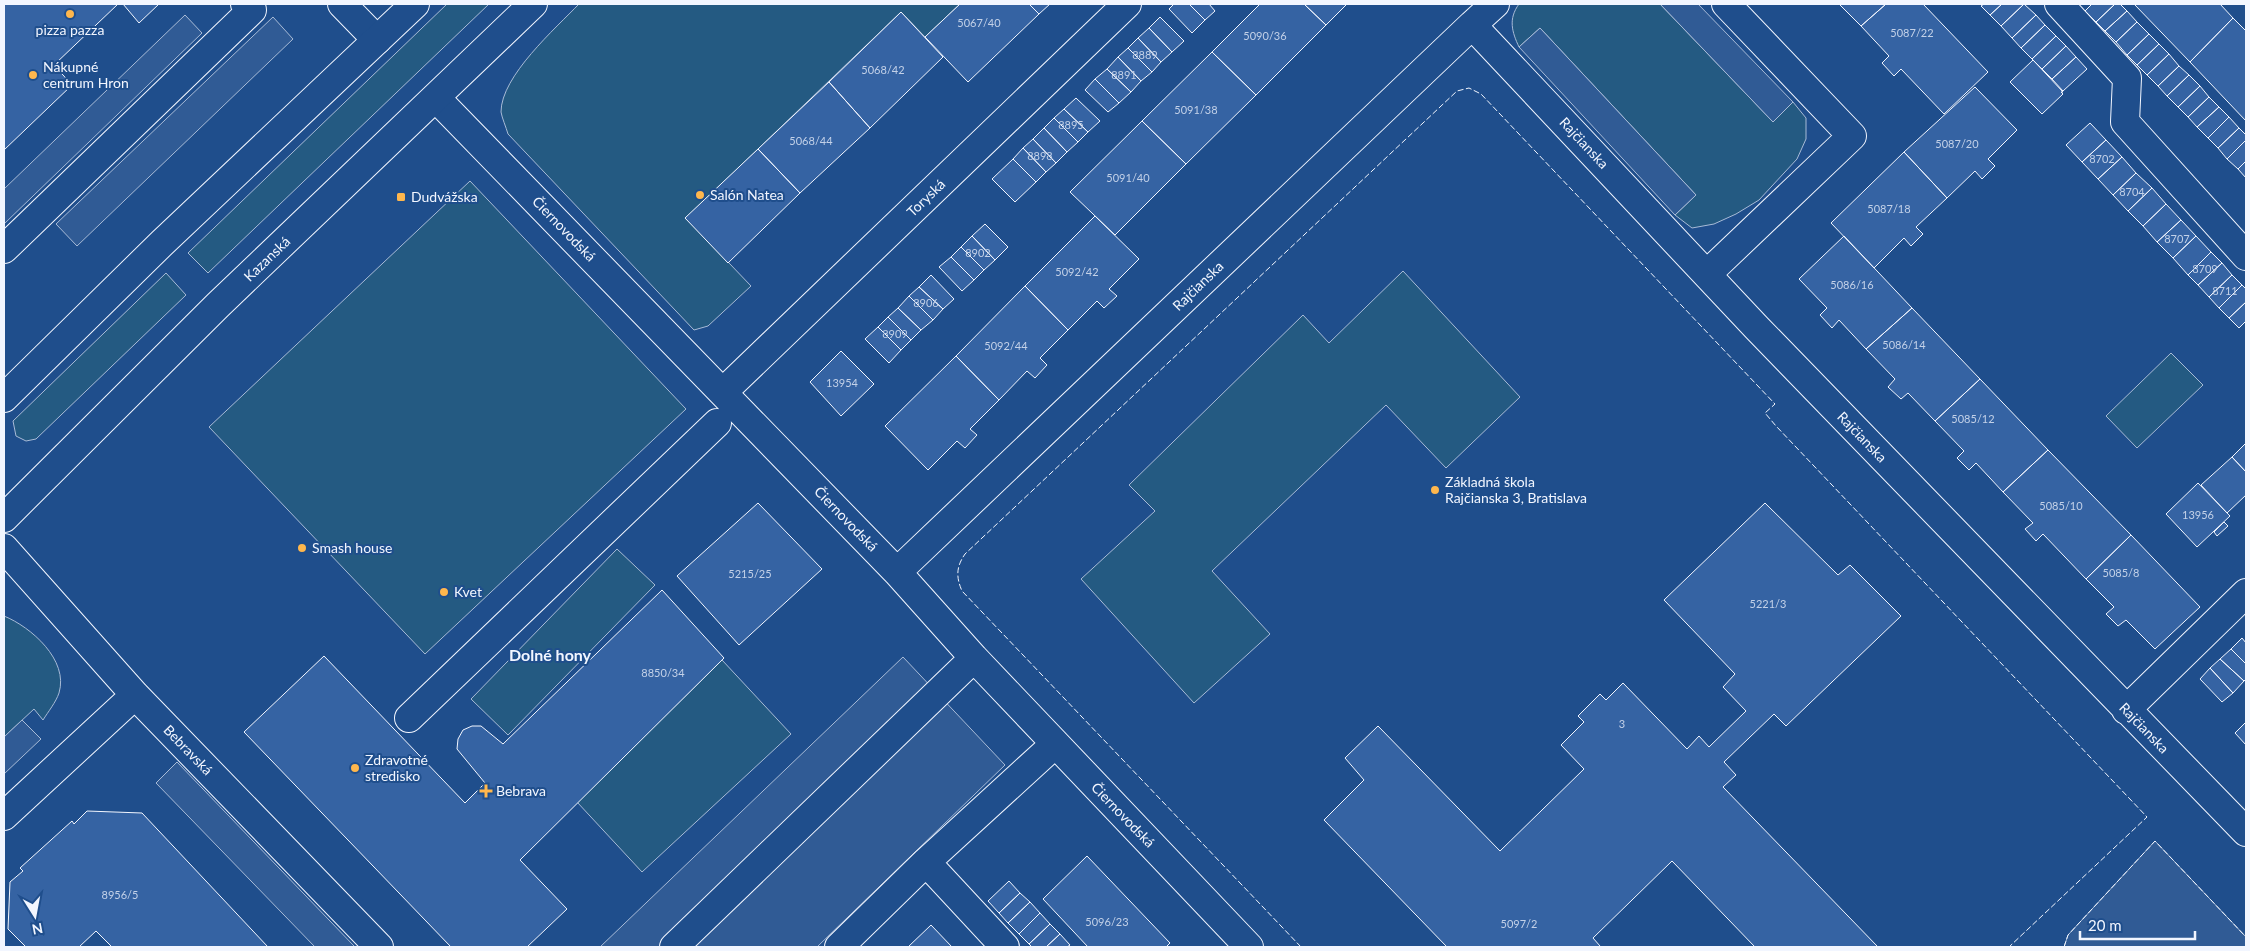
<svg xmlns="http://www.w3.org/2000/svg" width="2250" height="951" viewBox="0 0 2250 951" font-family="Lato,sans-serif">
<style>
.green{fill:#245a82;stroke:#a8bbd7}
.parking{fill:#305b95;stroke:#a8bbd7}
.building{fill:#3563a3;stroke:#f2f6ff}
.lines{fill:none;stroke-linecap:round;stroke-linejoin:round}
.minor-casing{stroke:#f2f6ff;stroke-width:30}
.major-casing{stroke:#f2f6ff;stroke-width:30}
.minor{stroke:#1f4e8c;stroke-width:28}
.major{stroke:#1f4e8c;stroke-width:28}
.fence{stroke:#f2f6ff;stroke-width:1;stroke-dasharray:6 2.5;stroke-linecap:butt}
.poi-dot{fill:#ffb74d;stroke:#1f4e8c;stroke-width:2}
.labels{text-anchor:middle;stroke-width:4;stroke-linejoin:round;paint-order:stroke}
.number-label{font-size:11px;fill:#c3d1e8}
.poi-label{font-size:14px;fill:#f2f6ff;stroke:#1f4e8c;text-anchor:start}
.street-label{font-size:14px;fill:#f2f6ff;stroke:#1f4e8c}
.quarter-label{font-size:16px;font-weight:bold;fill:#f2f6ff;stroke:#1f4e8c}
</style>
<rect width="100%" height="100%" fill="#1f4e8c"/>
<!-- green -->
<path class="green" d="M447,4H489L208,273L188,253Z
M579,4H960L925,37L901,12L686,218L751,286L708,326L694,330L508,134C506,127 502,118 501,112C501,76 556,28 579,4Z
M1519,4H1660L1773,122L1793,102L1806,118V139L1797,159L1759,200L1736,214L1714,224L1692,228L1675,215L1696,195L1540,28L1519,47C1512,32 1508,19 1519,4Z
M470,181L686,409L425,654L209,427Z
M1403,271L1520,397L1446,468L1386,405L1212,571L1270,634L1194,703L1081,579L1155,511L1129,485L1303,315L1329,343Z
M166,273L186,295L36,439L26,441L16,436L13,421Z
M2171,353L2203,385L2137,448L2106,416Z
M617,549L655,585L508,735L471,699Z
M4,616C31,627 69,660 59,693C56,702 48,712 43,720L34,709L4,737Z
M722,660L791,734L642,872L577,802Z"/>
<!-- parking -->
<path class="parking" d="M1660,4H1698L1793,102L1773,122Z
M185,15L202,33L4,224V189Z
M273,17L293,39L77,246L56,224Z
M1540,28L1696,195L1675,215L1519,47Z
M903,657L1005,765L817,947H600Z
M22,720L41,739L4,774V737Z
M177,762L355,947H315L156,783Z
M2155,841L2246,937V947H2064L2068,935Z"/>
<!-- building -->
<path class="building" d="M4,4H118L54,65L72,85L4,150Z
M123,4H159L139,23Z
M960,4H1029L1039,14L968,82L925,37Z
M1029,4H1050L1039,14Z
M1174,4H1189L1205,20L1192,33L1169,9Z
M1189,4H1209L1215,11L1205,20Z
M1260,4H1304L1326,25L1256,95L1212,52Z
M1304,4H1347L1326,25Z
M1839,4H1886L1861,26Z
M1886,4H1923L1988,72L1944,114L1901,69L1894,76L1882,63L1889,56L1861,26Z
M1984,4H2002L1990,15L1981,6Z
M2002,4H2024L2001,26L1990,15Z
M2024,4L2036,15L2012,38L2001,26Z
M2092,4H2115L2096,22L2085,11Z
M2115,4H2120L2127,11L2105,31L2096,22Z
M2134,4H2220L2233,18L2190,62Z
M2127,11L2137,22L2116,42L2105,31Z
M901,12L943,57L870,128L829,82Z
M2036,15L2045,25L2021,48L2012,38Z
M1160,17L1184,41L1172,52L1149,28Z
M2233,18L2246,31V121L2190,62Z
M2137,22L2149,34L2127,55L2116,42Z
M2045,25L2056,36L2032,59L2021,48Z
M1149,28L1172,52L1161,62L1138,38Z
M2149,34L2159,44L2137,65L2127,55Z
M2056,36L2066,46L2042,69L2032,59Z
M1138,38L1161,62L1152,72L1128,48Z
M2159,44L2169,54L2147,75L2137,65Z
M2066,46L2076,57L2052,79L2042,69Z
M1128,48L1152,72L1141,81L1118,57Z
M1212,52L1256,95L1186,164L1142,121Z
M2169,54L2179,66L2158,86L2147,75Z
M1118,57L1141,81L1131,92L1107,69Z
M2076,57L2087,69L2063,91L2052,79Z
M2033,60L2063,92H2061L2063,94L2042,114L2010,82Z
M2179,66L2189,75L2167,96L2158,86Z
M1107,69L1131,92L1119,103L1095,79Z
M2189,75L2200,86L2178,107L2167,96Z
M1095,79L1119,103L1108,112L1085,90Z
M829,82L870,128L800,193L758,149Z
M2200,86L2209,97L2188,117L2178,107Z
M1975,87L2017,130L1988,159L1995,166L1982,179L1975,171L1947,198L1904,152Z
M2209,97L2219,107L2197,127L2188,117Z
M1076,98L1100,121L1088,132L1064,109Z
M2219,107L2229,117L2208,138L2197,127Z
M1064,109L1088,132L1078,142L1054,118Z
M2229,117L2239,128L2218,148L2208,138Z
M1054,118L1078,142L1067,152L1044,128Z
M1142,121L1186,164L1115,235L1070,192Z
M2090,123L2106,140L2082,162L2066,145Z
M1044,128L1067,152L1056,163L1033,139Z
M2239,128L2246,135V140L2227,159L2218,148Z
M1033,139L1056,163L1046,172L1023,148Z
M2106,140L2122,157L2098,179L2082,162Z
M2246,140V161L2238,169L2227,159Z
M1023,148L1046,172L1036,182L1013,159Z
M758,149L800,193L728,263L685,218Z
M1904,152L1947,198L1916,227L1923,234L1911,246L1904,238L1874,268L1831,223Z
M2122,157L2136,173L2113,195L2098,179Z
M1013,159L1036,182L1015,202L992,179Z
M2246,161V178L2238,169Z
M2136,173L2152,188L2128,211L2113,195Z
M2152,188L2166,204L2143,226L2128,211Z
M2166,204L2181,220L2157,242L2143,226Z
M1095,216L1139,259L1109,289L1117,296L1104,308L1097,301L1068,330L1025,286Z
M2181,220L2196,236L2173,258L2157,242Z
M985,224L1008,247L995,260L972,236Z
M972,236L995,260L984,270L961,247Z
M1844,236L1912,308L1866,349L1839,320L1832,328L1820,315L1827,308L1799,279Z
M2196,236L2211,252L2188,275L2173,258Z
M961,247L984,270L974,280L951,257Z
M2211,252L2222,263L2198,285L2188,275Z
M951,257L974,280L962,291L939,267Z
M2222,263L2232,275L2209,297L2198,285Z
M931,275L954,299L943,309L919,287Z
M2232,275L2242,285L2219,308L2209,297Z
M2242,285L2246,289V302L2229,318L2219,308Z
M1025,286L1068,330L1040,358L1047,365L1035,378L1027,371L999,400L956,356Z
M919,287L943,309L933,320L909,296Z
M909,296L933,320L921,330L898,308Z
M2246,302V321L2239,328L2229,318Z
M898,308L921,330L911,340L888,317Z
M1912,308L1980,379L1935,421L1908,393L1901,399L1888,387L1895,379L1866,349Z
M888,317L911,340L901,350L878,327Z
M878,327L901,350L889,363L865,339Z
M841,351L874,384L841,416L810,382Z
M956,356L999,400L970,429L977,435L965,448L957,441L928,470L885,426Z
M1980,379L2048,450L2003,492L1976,463L1969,470L1957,458L1964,451L1935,421Z
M2246,443V472L2232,457Z
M2048,450L2131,535L2086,579L2043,534L2036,541L2025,529L2033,523L2003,492Z
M2232,457L2246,472V495L2227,513L2201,485Z
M2198,483L2230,516L2197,547L2166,514Z
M758,503L822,569L739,645L677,576Z
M1765,503L1838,575L1850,565L1901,616L1786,726L1774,714L1724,762L1736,775L1723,787L1878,947H1755L1672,861L1593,938L1600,946L1599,947H1447L1324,820L1364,780L1345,758L1378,726L1500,851L1584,769L1561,745L1584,722L1578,716L1600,694L1606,700L1623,683L1687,749L1699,736L1709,747L1746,711L1723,687L1735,674L1664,600Z
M2224,522L2228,526L2217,536L2214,532Z
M2131,535L2200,607L2155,649L2126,620L2118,626L2106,614L2114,607L2086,579Z
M662,590L724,658L520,860L567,909L527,947H451L244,732L324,656L465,803L485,783L457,749L458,739L463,730L472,726H481L503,744Z
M2242,638L2246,643V664L2231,649Z
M2231,649L2246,664V679L2244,681L2220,659Z
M2220,659L2244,681L2233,693L2210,668Z
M2210,668L2233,693L2222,702L2200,679Z
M2246,722V745L2235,733Z
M87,811L142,813L268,947H112L96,931L79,947H26L8,929L10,882L23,871L20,868L72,821L74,824Z
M1087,856L1170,943L1166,947H1088L1043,899Z
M1009,881L1020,893L999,913L988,901Z
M1020,893L1030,902L1008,923L999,913Z
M1030,902L1040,913L1019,934L1008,923Z
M1040,913L1050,924L1029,944L1019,934Z
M1050,924L1060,934L1046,947H1032L1029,944Z
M931,925L952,947H908Z
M1060,934L1070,945L1067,947H1046Z"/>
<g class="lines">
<defs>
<path id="minor" d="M342,4L377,40
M2059,4L2127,78L2125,122L2246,256
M1472,25L1495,4
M436,98L897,572L974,658L1249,947
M4,249L252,10L245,4
M1707,274L1852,136L1726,4
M723,392L1127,4
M4,548L135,695L379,947
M897,572L1472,25L1757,328L2246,832
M2126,710L2246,593
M409,718L717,423
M4,816L135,695
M926,862L1005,947
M674,947L974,658
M839,947L926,862L1055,744"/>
<path id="major" d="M4,398L162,243L415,4
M4,518L218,305L533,4"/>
</defs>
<!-- minor casing -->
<use href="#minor" class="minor-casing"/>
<!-- major casing -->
<use href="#major" class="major-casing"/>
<!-- minor -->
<use href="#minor" class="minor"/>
<!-- major -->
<use href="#major" class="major"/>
<!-- fence -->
<path class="fence" d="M1301,947L962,591C956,577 956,567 965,554L1457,91L1469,88L1481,94L1775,404L1765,413L1776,426L2147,817L2009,947
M2064,947L2068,935L2155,841L2246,937"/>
</g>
<!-- markers -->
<g class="poi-dot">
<circle cx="70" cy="14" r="5"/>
<circle cx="33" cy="75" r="5"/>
<circle cx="700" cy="195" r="5"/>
<rect x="396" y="192" width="10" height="10" rx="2.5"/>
<circle cx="1435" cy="490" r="5"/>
<circle cx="302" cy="548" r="5"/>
<circle cx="444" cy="592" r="5"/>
<circle cx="355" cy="768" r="5"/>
<path d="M483.5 783.5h5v5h5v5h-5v5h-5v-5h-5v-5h5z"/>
</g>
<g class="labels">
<!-- number labels -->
<g class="number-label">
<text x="979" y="27">5067/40</text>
<text x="1912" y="37">5087/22</text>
<text x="1265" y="40">5090/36</text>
<text x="1145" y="59">8889</text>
<text x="883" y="74">5068/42</text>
<text x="1124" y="79">8891</text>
<text x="1196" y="114">5091/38</text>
<text x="1071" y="129">8895</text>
<text x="811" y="145">5068/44</text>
<text x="1957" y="148">5087/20</text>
<text x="1040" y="160">8898</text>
<text x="2102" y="163">8702</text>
<text x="1128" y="182">5091/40</text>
<text x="2132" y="196">8704</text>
<text x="1889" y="213">5087/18</text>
<text x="2177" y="243">8707</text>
<text x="978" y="257">8902</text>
<text x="2205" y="273">8709</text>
<text x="1077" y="276">5092/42</text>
<text x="1852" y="289">5086/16</text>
<text x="2225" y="295">8711</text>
<text x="926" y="307">8906</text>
<text x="895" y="338">8909</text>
<text x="1904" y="349">5086/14</text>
<text x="1006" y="350">5092/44</text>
<text x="842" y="387">13954</text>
<text x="1973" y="423">5085/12</text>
<text x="2061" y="510">5085/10</text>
<text x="2198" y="519">13956</text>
<text x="2121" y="577">5085/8</text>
<text x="750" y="578">5215/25</text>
<text x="1768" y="608">5221/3</text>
<text x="663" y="677">8850/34</text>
<text x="1622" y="728">3</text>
<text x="120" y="899">8956/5</text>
<text x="1107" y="926">5096/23</text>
<text x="1519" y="928">5097/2</text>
</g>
<!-- poi labels -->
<g class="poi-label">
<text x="70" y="35" text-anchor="middle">pizza pazza</text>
<text x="43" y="72">Nákupné<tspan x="43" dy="16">centrum Hron</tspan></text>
<text x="710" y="200">Salón Natea</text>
<text x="411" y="202">Dudvážska</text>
<text x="1445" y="487">Základná škola<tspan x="1445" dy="16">Rajčianska 3, Bratislava</tspan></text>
<text x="312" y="553">Smash house</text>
<text x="454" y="597">Kvet</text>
<text x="365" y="765">Zdravotné<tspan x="365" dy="16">stredisko</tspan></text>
<text x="496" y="796">Bebrava</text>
</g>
<!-- street labels -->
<g class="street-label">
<text transform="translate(1584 143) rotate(47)" y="5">Rajčianska</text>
<text transform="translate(926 198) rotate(-44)" y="5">Toryská</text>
<text transform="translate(564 229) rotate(46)" y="5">Čiernovodská</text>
<text transform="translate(267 259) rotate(-44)" y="5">Kazanská</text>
<text transform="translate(1198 286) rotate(-44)" y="5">Rajčianska</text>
<text transform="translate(1862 437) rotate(46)" y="5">Rajčianska</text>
<text transform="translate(846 519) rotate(46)" y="5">Čiernovodská</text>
<text transform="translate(2144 728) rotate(46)" y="5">Rajčianska</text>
<text transform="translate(188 750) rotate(46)" y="5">Bebravská</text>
<text transform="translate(1123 815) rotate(46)" y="5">Čiernovodská</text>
</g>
<!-- quarter labels -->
<g class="quarter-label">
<text x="550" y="661">Dolné hony</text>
</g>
</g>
<!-- border -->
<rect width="2250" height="951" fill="none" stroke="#f2f6ff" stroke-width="10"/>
<!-- north arrow -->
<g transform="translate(35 916) rotate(169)" stroke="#1f4e8c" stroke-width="4" paint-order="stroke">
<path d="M0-4L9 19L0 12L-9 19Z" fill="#f2f6ff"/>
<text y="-8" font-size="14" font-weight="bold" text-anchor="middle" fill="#f2f6ff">N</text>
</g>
<!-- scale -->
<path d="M2080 931v8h115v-8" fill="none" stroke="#f2f6ff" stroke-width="2.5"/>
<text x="2088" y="931" font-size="15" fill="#f2f6ff" stroke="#1f4e8c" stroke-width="4" paint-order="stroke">20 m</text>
</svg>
